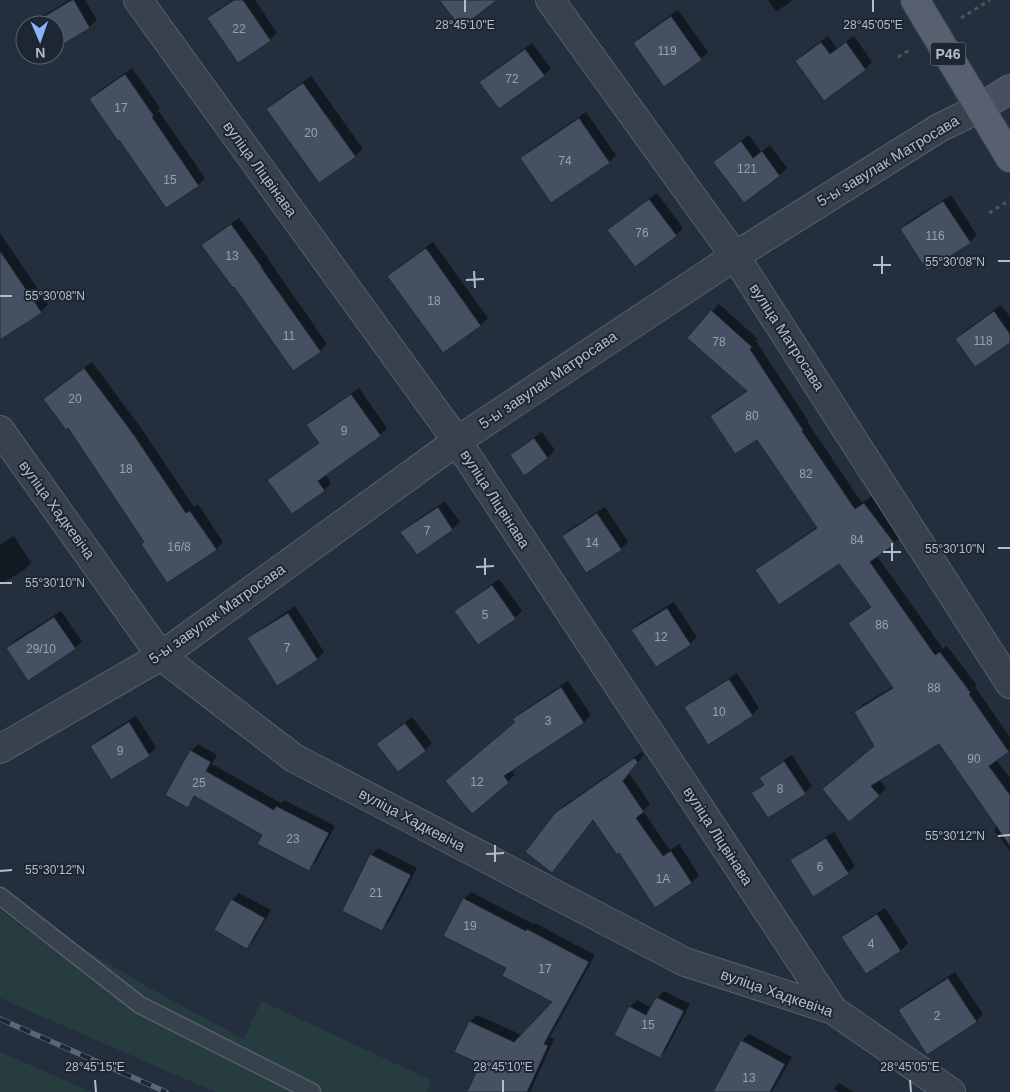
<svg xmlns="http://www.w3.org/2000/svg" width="1010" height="1092" viewBox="0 0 1010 1092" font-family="Helvetica,sans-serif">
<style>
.green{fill:#263c3f}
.shadow{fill:#0007}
.building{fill:#455162;stroke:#1f2835}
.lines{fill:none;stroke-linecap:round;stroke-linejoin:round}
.service-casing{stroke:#565f6c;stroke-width:19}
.minor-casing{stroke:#565f6c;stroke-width:30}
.secondary-casing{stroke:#565f6c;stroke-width:30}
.primary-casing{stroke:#414a57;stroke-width:30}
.path{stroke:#44595c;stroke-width:3;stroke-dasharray:4 4;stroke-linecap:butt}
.service{stroke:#38414e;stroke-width:16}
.minor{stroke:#38414e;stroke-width:28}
.secondary{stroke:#465061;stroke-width:28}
.primary{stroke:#56606e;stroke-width:28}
.rail-casing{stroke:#5a6575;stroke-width:5.5}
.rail{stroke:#1d2633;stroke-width:4;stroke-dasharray:11;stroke-linecap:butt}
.ticks{fill:none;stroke:#b4bcc9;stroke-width:2}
.labels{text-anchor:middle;stroke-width:4;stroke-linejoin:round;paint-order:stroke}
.number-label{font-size:12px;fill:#98a1af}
.shield{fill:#1d2633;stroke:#878f9c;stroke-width:1}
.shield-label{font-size:14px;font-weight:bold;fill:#b4bcc9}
.street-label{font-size:15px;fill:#b4bcc9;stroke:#1d2633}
.ticks-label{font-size:12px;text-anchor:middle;fill:#b4bcc9;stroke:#1d2633;stroke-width:4;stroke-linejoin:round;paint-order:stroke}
</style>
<rect width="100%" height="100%" fill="#242f3e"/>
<!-- green -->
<path class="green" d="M0,910L60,955L75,954L87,951L160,994L244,1039L261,1001L431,1080L427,1092H215L0,998Z
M0,1052L92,1092H0Z"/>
<!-- shadow -->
<path class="shadow" d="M69,0H85L97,20L89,27L55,48V25H30L36,20Z
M232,0H255L277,33L270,40L209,18L216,11Z
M768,0H793L776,12Z
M678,10L708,52L701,59L634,43L641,36Z
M828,36L837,48L854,36L872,62L865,69L824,99L796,61L803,54Z
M532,43L551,68L544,75L481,82L488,75Z
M132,68L160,108L158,110L205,178L198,185L119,138L90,99L97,92Z
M311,76L363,149L355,156L268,109L275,102Z
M586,112L616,155L609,162L522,158L529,151Z
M749,135L761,152L770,145L787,168L780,175L744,201L715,162L722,155Z
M657,193L683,228L676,235L635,265L616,223Z
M951,195L977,235L970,242L901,229L908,222Z
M239,218L269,259H268L327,344L320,351L294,370L234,285L203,246L210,238Z
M0,233L48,304L41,312L0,333Z
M433,242L488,318L481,325L444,352L389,276L396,269Z
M719,304L758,339L756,341L809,422L808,423L862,503L872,496L901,536L894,543L877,556L943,649L947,646L977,685L975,687L1010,737V750L996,760L1010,778V851L994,830L997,826L939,742L879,780L886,788L879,795L830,783L875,745L855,713L862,705L894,686L850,623L857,616L871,606L840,562L757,571L764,564L818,526L758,438L711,416L718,409L748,390L712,311Z
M1001,305L1010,317V341L956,339L963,332Z
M92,362L141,428L194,507L198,504L223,542L216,549L145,542L69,426L44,399L51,392Z
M359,388L387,428L380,435L325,474L331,483L324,490L293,512L269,480L276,473L320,442L308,425L315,418Z
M542,432L555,450L548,457L524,474L511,456L518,449Z
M445,501L460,522L452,529L402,532L409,525Z
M605,507L628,542L621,549L563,536L570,529Z
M14,536L31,563L24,570L0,585V545Z
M499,579L522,611L515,618L478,644L456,612L463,605Z
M674,602L697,637L690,644L656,665L632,630L639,623Z
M295,606L324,652L317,659L248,639L256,632Z
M61,611L82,641L75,648H7L14,641Z
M737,673L759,708L752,715L686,708L693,701Z
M568,681L591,715L584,722L511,770L515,775L472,812L516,722L514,719L521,712Z
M136,716L156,747L149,755L92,746L99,739Z
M412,717L432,743L425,750L378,744L385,737Z
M198,744L217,755L212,764L281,803L284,800L335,826L316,862L309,869L263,834L196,796L187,806L191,751Z
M642,752L644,755L629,773L650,804L643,811L670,850L679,844L699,875L692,882L655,906L619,851L594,819L559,864L556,814L563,806Z
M792,755L812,786L805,793L753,794L764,784L761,778L768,771Z
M834,832L855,866L848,873L792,861L799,854Z
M378,848L417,868L389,922L382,929L371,855Z
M471,892L533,924L535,923L595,955L550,1037L554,1039L530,1092H477L482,1063L470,1022L477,1015L522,1035L554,1002L508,967L464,899Z
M239,893L271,910L254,940L247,947L232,900Z
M885,908L908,943L901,950L866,972L843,937L850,930Z
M955,972L983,1014L976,1021L900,1010L907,1003Z
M664,991L690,1004L666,1050L659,1057L630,1007L637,1000L652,1008L657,998Z
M749,1034L792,1057L772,1092H714L742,1041Z
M839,1083L854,1092H838L833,1089Z"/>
<!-- building -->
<path class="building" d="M72,0H74L90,28L55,49V25H30Z
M234,0H243L271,41L238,63L207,18Z
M439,0H497L461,28Z
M671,16L702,60L664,87L633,43Z
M821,42L830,54L846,42L866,70L824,101L795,61Z
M525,49L545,76L499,109L479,82Z
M125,74L154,116L152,117L199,186L166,208L119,140L118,141L89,99Z
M303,83L356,157L319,183L266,109Z
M579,118L610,163L551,203L520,158Z
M741,141L753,158L762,151L780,176L744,203L713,162Z
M649,199L677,236L635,267L607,230Z
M943,201L971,243L927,271L900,229Z
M231,224L262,267H261L321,352L293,371L234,287L233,288L201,245Z
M426,248L481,326L443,353L387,276Z
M0,251L42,313L0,340Z
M711,310L752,347L750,349L803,430L802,431L855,509L864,503L895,544L870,562L935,655L940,652L971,693L969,694L1009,752L989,766L1010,795V846L939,744L871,786L880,796L849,822L822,789L874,746L854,712L893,688L848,623L871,607L839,564L779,605L755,570L817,528L757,440L735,454L710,416L747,391L687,338Z
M994,311L1010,334V343L975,367L955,339Z
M84,368L134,435L186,513L190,511L217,550L167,583L141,544L144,542L68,428L66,430L43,399Z
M351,394L381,436L318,481L325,491L292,514L267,480L319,443L306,425Z
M534,438L548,458L524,476L510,455Z
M438,507L453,530L417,555L400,532Z
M597,513L622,550L586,573L562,536Z
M492,585L516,619L478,645L454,611Z
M667,608L691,645L656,667L631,630Z
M288,613L318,660L277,686L247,638Z
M54,617L76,649L28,681L6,648Z
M729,679L753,716L708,745L684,707Z
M561,687L584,723L504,776L509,783L472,814L445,781L515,722L512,719Z
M129,722L150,756L111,780L90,746Z
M405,723L426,751L398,772L376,744Z
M190,750L211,762L206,771L274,810L276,806L329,833L309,871L257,844L262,835L194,796L188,808L165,795Z
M634,758L638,762L623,781L644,812L636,818L663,856L671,851L692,883L655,908L619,853L617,855L593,820L552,873L525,852L555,813Z
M784,761L806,794L768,818L751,793L764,785L759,778Z
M826,838L849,874L813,897L790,860Z
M370,854L411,875L382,931L342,911Z
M463,898L526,931L527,929L589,962L544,1044L548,1046L527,1092H467L480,1064L454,1052L469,1021L514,1042L552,1002L502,976L506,968L443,936Z
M231,899L265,918L247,949L214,930Z
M877,914L901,951L866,974L841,937Z
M948,978L977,1022L927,1055L898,1010Z
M656,997L684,1011L660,1058L614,1035L629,1006L646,1015Z
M741,1040L785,1064L770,1092H713Z"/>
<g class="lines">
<defs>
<path id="service" d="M0,896L140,1005L312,1092"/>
<path id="minor" d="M138,0L457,441L833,1010
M550,0L735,256L1010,684
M0,430L161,656L294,758L685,962L833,1010L951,1092
M0,749L161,656L457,441L735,256L939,128L980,108"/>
<path id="secondary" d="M980,108L1010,89"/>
<path id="primary" d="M915,0L1010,158"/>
</defs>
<!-- service casing -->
<use href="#service" class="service-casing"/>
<!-- minor casing -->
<use href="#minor" class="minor-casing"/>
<!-- secondary casing -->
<use href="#secondary" class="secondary-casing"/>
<!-- primary casing -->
<use href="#primary" class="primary-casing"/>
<!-- path -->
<path class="path" d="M961,18L990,0
M898,57L911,49
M989,213L1010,200"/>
<!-- service -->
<use href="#service" class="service"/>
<!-- minor -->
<use href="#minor" class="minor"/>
<!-- secondary -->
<use href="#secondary" class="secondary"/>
<!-- primary -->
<use href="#primary" class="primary"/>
<defs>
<path id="rail" d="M0,1019L166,1092"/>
</defs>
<!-- rail casing -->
<use href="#rail" class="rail-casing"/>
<!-- rail -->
<use href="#rail" class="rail"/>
</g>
<!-- ticks -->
<path class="ticks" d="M465,0V12M873,0V12M882,256V274M998,261H1010M873,265H891M474,271L475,288M466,280L484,279M0,296H12M892,543V561M998,548H1010M883,552H901M485,558V575M476,567L494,566M0,583H12M998,836L1010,835M495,845V862M486,854L504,853M0,871L12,870M95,1080L96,1092M503,1080V1092M910,1080L911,1092"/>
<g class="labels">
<!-- number labels -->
<g class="number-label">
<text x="239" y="33">22</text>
<text x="667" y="55">119</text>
<text x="512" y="83">72</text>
<text x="121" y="112">17</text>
<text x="311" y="137">20</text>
<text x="565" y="165">74</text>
<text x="747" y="173">121</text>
<text x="170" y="184">15</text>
<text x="642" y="237">76</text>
<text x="935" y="240">116</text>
<text x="232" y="260">13</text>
<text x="434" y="305">18</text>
<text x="289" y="340">11</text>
<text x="983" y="345">118</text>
<text x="719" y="346">78</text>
<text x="75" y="403">20</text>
<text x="752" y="420">80</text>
<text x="344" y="435">9</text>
<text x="126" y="473">18</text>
<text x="806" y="478">82</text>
<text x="427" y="535">7</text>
<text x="857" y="544">84</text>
<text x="592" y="547">14</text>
<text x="179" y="551">16/8</text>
<text x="485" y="619">5</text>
<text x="882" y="629">86</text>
<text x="661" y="641">12</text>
<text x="287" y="652">7</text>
<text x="41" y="653">29/10</text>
<text x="934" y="692">88</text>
<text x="719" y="716">10</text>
<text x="548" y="725">3</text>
<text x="120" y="755">9</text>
<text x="974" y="763">90</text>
<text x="477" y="786">12</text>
<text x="199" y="787">25</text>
<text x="780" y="793">8</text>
<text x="293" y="843">23</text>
<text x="820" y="871">6</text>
<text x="663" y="883">1А</text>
<text x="376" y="897">21</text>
<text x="470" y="930">19</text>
<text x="871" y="948">4</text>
<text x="545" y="973">17</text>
<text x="937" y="1020">2</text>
<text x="648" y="1029">15</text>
<text x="749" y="1082">13</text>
</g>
<!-- shield labels -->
<rect class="shield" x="930.5" y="42.5" width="35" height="23" rx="4"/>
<g class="shield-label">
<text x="948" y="59">Р46</text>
</g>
<!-- street labels -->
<g class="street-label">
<text transform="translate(888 161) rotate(-31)" y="5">5-ы завулак Матросава</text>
<text transform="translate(260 169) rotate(54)" y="5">вуліца Ліцвінава</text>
<text transform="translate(787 337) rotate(57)" y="5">вуліца Матросава</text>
<text transform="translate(548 380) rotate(-34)" y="5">5-ы завулак Матросава</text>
<text transform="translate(495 499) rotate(57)" y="5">вуліца Ліцвінава</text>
<text transform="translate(57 510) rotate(54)" y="5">вуліца Хадкевіча</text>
<text transform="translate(217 614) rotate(-35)" y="5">5-ы завулак Матросава</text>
<text transform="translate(412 820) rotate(28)" y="5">вуліца Хадкевіча</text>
<text transform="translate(718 836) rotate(57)" y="5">вуліца Ліцвінава</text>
<text transform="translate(777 993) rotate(19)" y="5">вуліца Хадкевіча</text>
</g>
</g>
<g class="ticks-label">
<text x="465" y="29">28°45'10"E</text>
<text x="873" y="29">28°45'05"E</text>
<text x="955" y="266">55°30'08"N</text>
<text x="55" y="300">55°30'08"N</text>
<text x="955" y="553">55°30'10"N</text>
<text x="55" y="587">55°30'10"N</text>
<text x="955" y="840">55°30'12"N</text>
<text x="55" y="874">55°30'12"N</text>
<text x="95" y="1071">28°45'15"E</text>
<text x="503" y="1071">28°45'10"E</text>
<text x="910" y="1071">28°45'05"E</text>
</g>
<!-- north arrow -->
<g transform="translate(40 40) rotate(178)"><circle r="24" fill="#1d2633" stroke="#59626f"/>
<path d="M0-4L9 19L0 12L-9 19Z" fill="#8ab4f8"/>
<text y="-8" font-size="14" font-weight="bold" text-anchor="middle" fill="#b4bcc9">N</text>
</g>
</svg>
